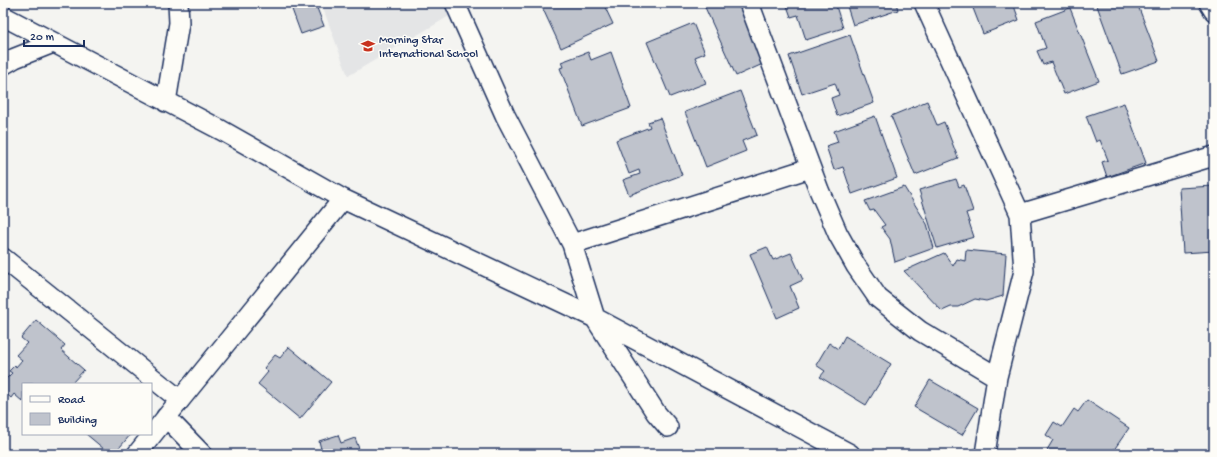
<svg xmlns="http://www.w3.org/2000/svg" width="1217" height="457" viewBox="0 0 1217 457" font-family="'Gochi Hand',sans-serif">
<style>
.built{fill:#e4e5e6}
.building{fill:#bfc3cc;stroke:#1b2f5e}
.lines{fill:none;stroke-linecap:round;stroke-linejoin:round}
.minor-casing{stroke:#1b2f5e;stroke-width:22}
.minor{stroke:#fdfcf7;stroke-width:19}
.labels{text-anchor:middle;stroke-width:3;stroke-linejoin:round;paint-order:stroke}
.poi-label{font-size:12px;fill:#1b2f5e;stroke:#fdfcf7;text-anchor:start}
</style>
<rect width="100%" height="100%" fill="#f4f4f1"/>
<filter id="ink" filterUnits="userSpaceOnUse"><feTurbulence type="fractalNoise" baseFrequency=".025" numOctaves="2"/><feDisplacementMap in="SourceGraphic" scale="8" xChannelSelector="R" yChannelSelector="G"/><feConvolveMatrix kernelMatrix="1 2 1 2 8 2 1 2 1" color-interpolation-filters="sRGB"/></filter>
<g filter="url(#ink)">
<!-- built -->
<path class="built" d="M321,3H446L451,15L348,76Z"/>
<!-- building -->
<path class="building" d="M294,3H315L324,26L301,34L290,4Z
M547,3H603L613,24L561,48L542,7L547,4Z
M710,3H739L765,63L736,76L704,5Z
M786,3H835L843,28L806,40L798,15L791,17Z
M846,3H896L898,10L853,25Z
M971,3H1013L1019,20L983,34Z
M1096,3H1137L1159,61L1122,74Z
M1070,8L1099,81L1064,94L1051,62L1043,65L1037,51L1046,48L1036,21Z
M693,23L705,53L695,57L706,83L670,97L647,42Z
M850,35L874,103L837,116L831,98L839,95L835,83L802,94L789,56Z
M588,52L591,60L611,52L631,108L582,126L560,68L563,67L561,62Z
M740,91L757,135L742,141L746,151L706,167L685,112Z
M927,101L937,125L944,122L958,158L915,175L891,116Z
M1124,103L1146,163L1107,177L1102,162L1108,160L1100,140L1096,142L1086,116Z
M875,116L897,178L852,194L843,167L834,170L826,146L838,142L834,131Z
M660,118L682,175L629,195L623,180L640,174L639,170L629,174L616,140L650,127L648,122Z
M956,179L959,187L964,185L973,211L966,213L974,237L937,248L919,190Z
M1214,186V251L1183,253L1179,188Z
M904,187L927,224L934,248L895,262L890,239L881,227L885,225L874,210L870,211L865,201Z
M767,247L773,260L791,253L803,280L790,286L799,308L777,318L750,254Z
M966,250L1006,254L1003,296L986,301L975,299L958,307H951L942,311L904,271L944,253L953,266L957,259L965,261Z
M36,320L65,345L61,350L84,370L71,384H23V402L14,394L11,398L3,391V377L6,379L12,373L9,371L15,365L16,367L22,360L16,355L27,343L21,338Z
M845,336L891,364L866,405L820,377L825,371L816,365L829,343L838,349Z
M289,347L331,382L300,419L258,384L268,372L264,368L275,355L280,358Z
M930,380L978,408L962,435L914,407Z
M1087,400L1129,428L1111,454H1050V453L1047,450L1053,440L1046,435L1054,422L1062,427L1074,409L1078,412Z
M86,434H131L114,454H110Z
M338,435L341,443L355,438L361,454H306L321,449L319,441Z"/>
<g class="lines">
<defs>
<path id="minor" d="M455,3L505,115L572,244L595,318L656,413L668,427
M749,3L819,190L838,234L856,266L878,298L920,331L997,377
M924,3L1020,214L1024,271L997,377L985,454
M1209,3L1214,11
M3,16L221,130L343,199L595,318L850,454
M3,65L15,58L53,43
M166,102L179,23L178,3
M1020,214L1214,156
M572,244L810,168
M3,258L180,400
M166,417L202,454
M137,454L180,400L343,199"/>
</defs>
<!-- minor casing -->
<use href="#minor" class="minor-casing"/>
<!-- minor -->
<use href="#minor" class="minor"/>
</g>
</g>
<!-- icons -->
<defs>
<symbol id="school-bare" viewBox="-9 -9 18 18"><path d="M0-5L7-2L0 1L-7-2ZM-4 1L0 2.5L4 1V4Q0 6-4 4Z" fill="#c8321e" stroke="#fdfcf7" stroke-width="2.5" paint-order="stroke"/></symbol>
</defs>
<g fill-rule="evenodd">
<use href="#school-bare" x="358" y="36" width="20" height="20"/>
</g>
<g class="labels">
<!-- poi labels -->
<g class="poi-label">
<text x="379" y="43">Morning Star<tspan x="379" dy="14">International School</tspan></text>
</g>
</g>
<!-- margin -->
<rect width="1217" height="457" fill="none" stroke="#fdfcf7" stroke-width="16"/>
<rect x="8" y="8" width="1201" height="441" fill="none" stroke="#1b2f5e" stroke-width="1.5" filter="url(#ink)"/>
<!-- legend -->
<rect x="22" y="383" width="130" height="52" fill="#fdfcf7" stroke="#a3aaba"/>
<rect x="30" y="396" width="20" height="6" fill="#fdfcf7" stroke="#a3aaba"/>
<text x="58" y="403" font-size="12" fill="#1b2f5e">Road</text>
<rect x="30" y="413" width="20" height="12" fill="#bfc3cc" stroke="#a3aaba"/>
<text x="58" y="423" font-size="12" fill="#1b2f5e">Building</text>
<!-- scale -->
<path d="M24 40v6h60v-6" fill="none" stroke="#1b2f5e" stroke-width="2"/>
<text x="30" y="40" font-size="12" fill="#1b2f5e" stroke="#fdfcf7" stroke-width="3" paint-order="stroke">20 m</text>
</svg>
